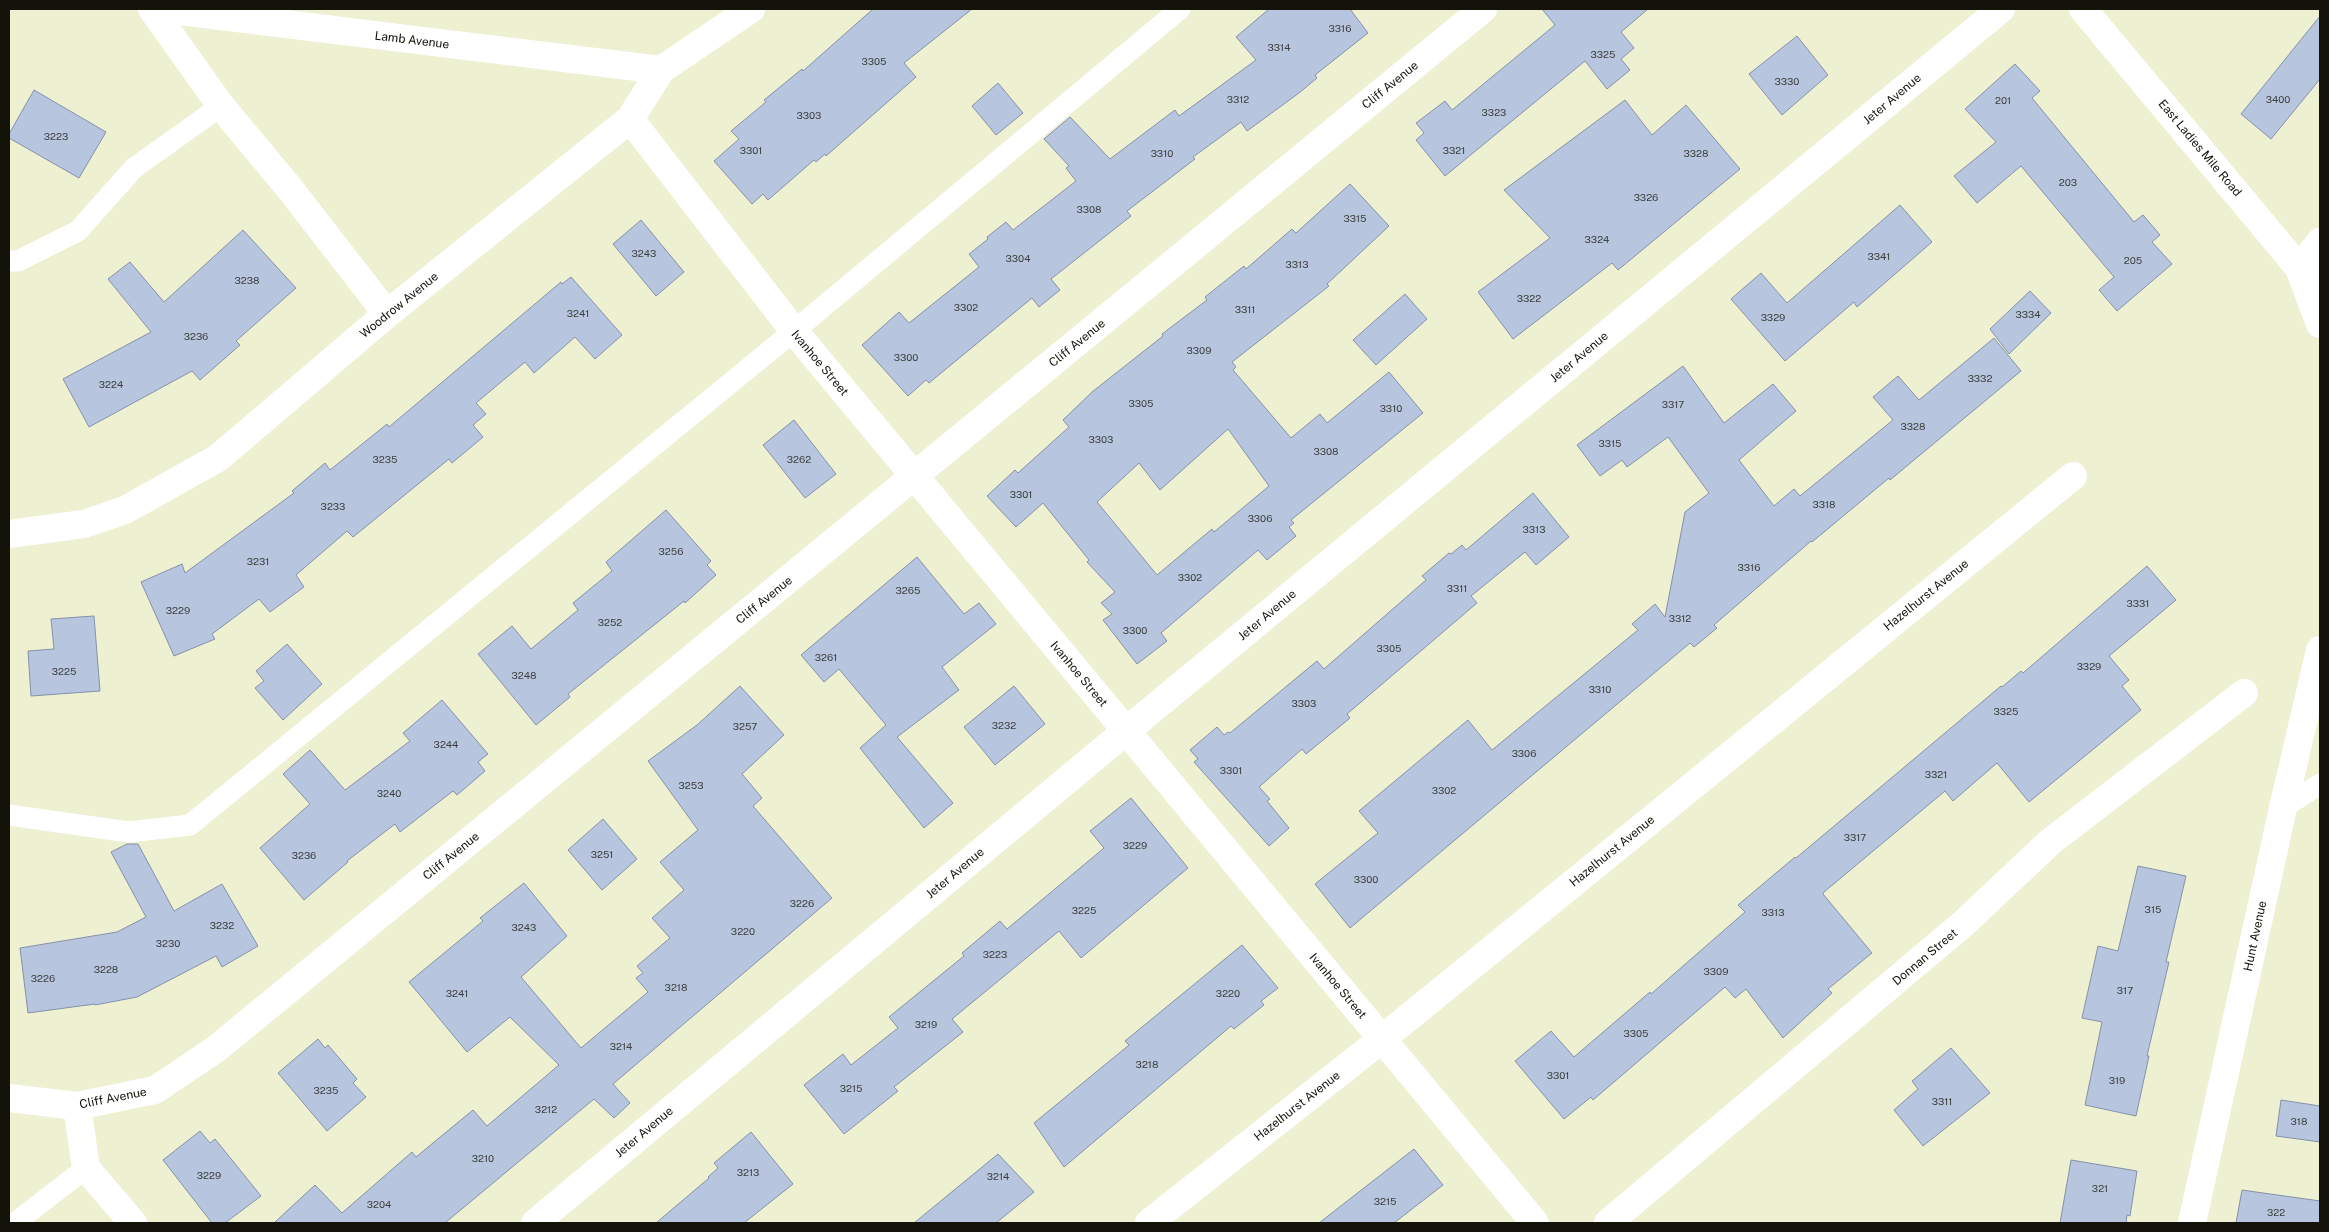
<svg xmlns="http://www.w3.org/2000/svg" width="2329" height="1232" viewBox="0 0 2329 1232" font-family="'Public Sans',sans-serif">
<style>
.building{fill:#b8c5df;stroke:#8691aa;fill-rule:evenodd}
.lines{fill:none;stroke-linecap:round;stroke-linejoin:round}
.service{stroke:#fff;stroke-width:21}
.minor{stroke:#fff;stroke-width:28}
.tertiary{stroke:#fff;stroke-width:28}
.labels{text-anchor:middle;stroke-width:5;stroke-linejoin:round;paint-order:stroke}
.number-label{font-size:10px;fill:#3c403e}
.street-label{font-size:12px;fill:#131309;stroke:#fff}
</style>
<rect width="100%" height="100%" fill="#eef0d2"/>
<!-- building -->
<path class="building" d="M873,9H972L904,63L916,77L826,156L825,154L816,162L814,160L768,200L763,194L752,204L714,161L739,139L731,131L766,102L764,100L802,69L803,71Z
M1269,9H1350L1368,33L1315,75L1317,78L1299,93L1247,131L1241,122L1193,157L1195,159L1127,211L1131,216L1051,279L1060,290L1039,307L1032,298L929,383L926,380L908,396L862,345L899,312L909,323L979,267L969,254L988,239L987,237L1006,222L1013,230L1076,181L1066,168L1069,166L1044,139L1070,117L1110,159L1175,110L1179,116L1256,60L1236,37Z
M1542,9H1648L1621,32L1634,48L1621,59L1630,70L1607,89L1585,61L1445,176L1416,140L1424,133L1416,123L1445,101L1452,110L1555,25Z
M2320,16V79L2271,139L2241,114Z
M1797,36L1828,75L1782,115L1749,74Z
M2015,64L2040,91L2032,98L2134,222L2143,215L2160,235L2152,242L2172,264L2117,311L2099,290L2114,277L2021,166L1977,203L1954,176L1996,142L1965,109Z
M998,83L1023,113L996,135L972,106Z
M34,90L106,132L79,178L9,138V134Z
M1625,100L1652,135L1686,105L1740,169L1618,270L1612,263L1513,339L1478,292L1550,238L1504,190Z
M1350,184L1389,226L1327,284L1329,286L1232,362L1236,367L1233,370L1291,438L1320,414L1327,423L1389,372L1423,413L1291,520L1294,523L1289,527L1296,536L1267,560L1258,550L1161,633L1167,641L1137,664L1103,620L1112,614L1101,603L1115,592L1087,562L1089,560L1043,503L1016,527L987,496L1015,470L1018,473L1069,427L1063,420L1092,392L1163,336L1162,334L1207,300L1205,297L1244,266L1246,269L1292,229L1296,233ZM1228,429L1269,486L1214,532L1212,529L1157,575L1097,502L1139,463L1160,490Z
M1900,205L1932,242L1857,307L1854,302L1785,361L1731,299L1761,273L1787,303Z
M641,220L684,272L656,296L613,244Z
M243,230L296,288L236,341L240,345L200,380L192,371L89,427L63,379L151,332L108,279L130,262L164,302Z
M571,277L622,335L595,359L575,337L534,373L525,362L476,403L486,414L473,425L483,437L452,463L449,459L353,537L347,531L296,575L304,587L270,612L259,599L212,634L215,639L174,656L141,582L182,564L185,573L294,493L292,491L325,463L330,470L387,424L389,427L561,282L562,284Z
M2030,291L2051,313L2009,354L1990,329Z
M1405,294L1427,319L1376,365L1353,340Z
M1994,338L2021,371L1890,480L1889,478L1812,542L1811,541L1714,625L1717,628L1694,647L1690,643L1350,928L1315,884L1378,833L1359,811L1468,720L1492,750L1638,630L1632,624L1655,604L1665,617L1685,512L1709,493L1668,437L1627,467L1622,460L1600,476L1577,445L1683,366L1724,423L1773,384L1796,411L1739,460L1774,506L1794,489L1800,496L1893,420L1873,397L1898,376L1919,400Z
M794,420L836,474L805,498L763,445Z
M1533,493L1569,537L1536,565L1525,552L1471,596L1477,603L1347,714L1350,718L1306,754L1302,749L1259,787L1270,799L1267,801L1289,828L1269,846L1194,762L1198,759L1190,750L1217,727L1224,735L1228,732L1230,733L1317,661L1324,669L1426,580L1422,576L1449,553L1451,554L1462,545L1466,550Z
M666,510L711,561L707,565L716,575L685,603L684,601L568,694L570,697L536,725L478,654L512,626L531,649L578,610L573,603L612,571L606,562Z
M917,557L964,614L979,603L996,624L942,667L959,690L897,737L953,803L924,828L860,748L886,725L839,669L824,682L801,655Z
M2147,566L2176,600L2109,656L2129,680L2122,686L2141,710L2029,802L1997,763L1953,801L1945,791L1824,892L1823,894L1872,953L1828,989L1832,993L1783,1038L1746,989L1735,998L1725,987L1593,1100L1591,1097L1564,1119L1515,1061L1551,1031L1574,1057L1650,992L1651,994L1745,912L1738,905L1795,857L1796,858L2001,686L2002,687L2021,671L2023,673Z
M94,616L100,691L31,696L28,651L54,649L51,619Z
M287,644L322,684L283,720L255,688L264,681L256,671Z
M740,686L784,735L742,774L762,798L753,806L832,898L613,1084L630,1103L614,1118L594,1099L445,1223H274L315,1185L342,1213L412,1152L416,1157L473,1110L487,1126L559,1065L510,1017L467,1052L409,982L483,921L480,918L524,883L567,936L521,977L581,1048L648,992L636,978L643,973L637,966L670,938L652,918L684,890L660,862L698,830L648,761L697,725Z
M1014,686L1045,724L995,765L964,727Z
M442,700L488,754L478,762L485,771L457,795L453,791L400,832L395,824L347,861L348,862L304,900L260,848L310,804L283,774L310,750L345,790L410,741L403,733Z
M1131,798L1188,868L1081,958L1059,931L952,1019L963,1032L894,1087L898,1091L844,1134L804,1085L843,1054L851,1065L898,1028L889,1017L964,956L962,953L1000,921L1007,929L1104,848L1090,831Z
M603,819L637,859L602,890L568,850Z
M127,844H138L174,911L222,884L258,946L222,967L216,956L137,997L95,1005V1004L28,1013L20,948L117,932L146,917L111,852Z
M2138,866L2186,876L2166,962H2169L2147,1056H2149L2136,1116L2085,1105L2102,1022L2082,1018L2098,946L2118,951Z
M1242,945L1278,988L1261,1001L1264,1005L1234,1029L1231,1026L1064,1167L1034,1123L1129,1045L1125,1041Z
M318,1039L325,1048L328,1045L357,1079L353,1083L366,1097L327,1131L278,1073Z
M1951,1048L1990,1093L1923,1146L1894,1110L1918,1089L1912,1081Z
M2281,1100L2320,1106V1142L2276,1136Z
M200,1131L210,1143L215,1139L261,1196L225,1223H212L163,1160Z
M751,1132L793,1184L744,1223H656L709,1178L708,1177L718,1168L714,1163Z
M1414,1149L1443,1185L1394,1223H1319Z
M998,1154L1034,1192L996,1223H914Z
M2071,1160L2137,1171L2130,1216L2127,1215L2126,1223H2060Z
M2242,1190L2320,1201V1223H2236Z"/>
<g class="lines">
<!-- service -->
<path class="service" d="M9,261H18L78,231L134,168L221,106
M2283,808L2320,784
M9,815L129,832L190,825L794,331L1180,9
M15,1223L86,1168"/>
<!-- minor -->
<path class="minor" d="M152,9L221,106L290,189L387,314
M163,9L661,70
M630,119L794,331L1535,1223
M9,534L84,524L125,510L218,458L387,314L630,119L661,70L751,9
M9,1098L77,1106L155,1090L216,1049L1483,9
M77,1106L86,1168L133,1223
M535,1223L1126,731L2001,9
M1149,1223L1382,1039L2073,476
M1608,1223L1964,923L2050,842L2244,693"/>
<!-- tertiary -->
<path class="tertiary" d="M2083,9L2299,268L2320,283
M2299,268L2320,324
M2299,268L2320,242
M2192,1223L2283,808L2320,650"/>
</g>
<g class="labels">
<!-- number labels -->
<g class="number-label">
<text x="1340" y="32">3316</text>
<text x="1279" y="51">3314</text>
<text x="1603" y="58">3325</text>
<text x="874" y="65">3305</text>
<text x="1787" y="85">3330</text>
<text x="1238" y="103">3312</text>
<text x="2278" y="103">3400</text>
<text x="2003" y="104">201</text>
<text x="1494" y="116">3323</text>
<text x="809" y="119">3303</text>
<text x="56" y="140">3223</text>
<text x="751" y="154">3301</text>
<text x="1454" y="154">3321</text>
<text x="1162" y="157">3310</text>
<text x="1696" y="157">3328</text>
<text x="2068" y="186">203</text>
<text x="1646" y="201">3326</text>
<text x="1089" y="213">3308</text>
<text x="1355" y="222">3315</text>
<text x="1597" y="243">3324</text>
<text x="644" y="257">3243</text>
<text x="1879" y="260">3341</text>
<text x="1018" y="262">3304</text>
<text x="2133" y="264">205</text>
<text x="1297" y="268">3313</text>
<text x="247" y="284">3238</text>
<text x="1529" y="302">3322</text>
<text x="966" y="311">3302</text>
<text x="1245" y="313">3311</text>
<text x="578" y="317">3241</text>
<text x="2028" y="318">3334</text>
<text x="1773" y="321">3329</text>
<text x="196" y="340">3236</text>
<text x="1199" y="354">3309</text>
<text x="906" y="361">3300</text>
<text x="1980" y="382">3332</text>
<text x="111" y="388">3224</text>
<text x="1141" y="407">3305</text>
<text x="1673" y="408">3317</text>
<text x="1391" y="412">3310</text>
<text x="1913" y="430">3328</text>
<text x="1101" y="443">3303</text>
<text x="1610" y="447">3315</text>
<text x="1326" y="455">3308</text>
<text x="385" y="463">3235</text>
<text x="799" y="463">3262</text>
<text x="1021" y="498">3301</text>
<text x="1824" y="508">3318</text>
<text x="333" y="510">3233</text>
<text x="1260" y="522">3306</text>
<text x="1534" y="533">3313</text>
<text x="671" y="555">3256</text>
<text x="258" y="565">3231</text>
<text x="1749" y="571">3316</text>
<text x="1190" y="581">3302</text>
<text x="1457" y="592">3311</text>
<text x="908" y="594">3265</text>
<text x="2138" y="607">3331</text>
<text x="178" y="614">3229</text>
<text x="1680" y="622">3312</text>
<text x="610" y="626">3252</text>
<text x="1135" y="634">3300</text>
<text x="1389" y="652">3305</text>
<text x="826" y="661">3261</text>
<text x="2089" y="670">3329</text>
<text x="64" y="675">3225</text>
<text x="524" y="679">3248</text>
<text x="1600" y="693">3310</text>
<text x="1304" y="707">3303</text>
<text x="2006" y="715">3325</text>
<text x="1004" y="729">3232</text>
<text x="745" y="730">3257</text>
<text x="446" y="748">3244</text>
<text x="1524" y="757">3306</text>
<text x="1231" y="774">3301</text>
<text x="1936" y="778">3321</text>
<text x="691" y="789">3253</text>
<text x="1444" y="794">3302</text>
<text x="389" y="797">3240</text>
<text x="1855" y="841">3317</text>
<text x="1135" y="849">3229</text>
<text x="602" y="858">3251</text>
<text x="304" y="859">3236</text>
<text x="1366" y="883">3300</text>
<text x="802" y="907">3226</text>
<text x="2153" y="913">315</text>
<text x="1084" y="914">3225</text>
<text x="1773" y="916">3313</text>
<text x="222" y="929">3232</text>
<text x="524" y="931">3243</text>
<text x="743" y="935">3220</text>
<text x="168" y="947">3230</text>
<text x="995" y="958">3223</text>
<text x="106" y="973">3228</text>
<text x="1716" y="975">3309</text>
<text x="43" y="982">3226</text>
<text x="676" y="991">3218</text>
<text x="2125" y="994">317</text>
<text x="457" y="997">3241</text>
<text x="1228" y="997">3220</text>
<text x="926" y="1028">3219</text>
<text x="1636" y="1037">3305</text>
<text x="621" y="1050">3214</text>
<text x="1147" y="1068">3218</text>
<text x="1558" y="1079">3301</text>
<text x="2117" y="1084">319</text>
<text x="851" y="1092">3215</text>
<text x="326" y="1094">3235</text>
<text x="1942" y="1105">3311</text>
<text x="546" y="1113">3212</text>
<text x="2299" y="1125">318</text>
<text x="483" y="1162">3210</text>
<text x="748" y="1176">3213</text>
<text x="209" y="1179">3229</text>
<text x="998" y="1180">3214</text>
<text x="2100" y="1192">321</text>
<text x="1385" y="1205">3215</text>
<text x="379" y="1208">3204</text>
<text x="2276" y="1216">322</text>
</g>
<!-- street labels -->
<g class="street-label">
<text transform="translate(412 40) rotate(7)" y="4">Lamb Avenue</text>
<text transform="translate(1390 85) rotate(-39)" y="4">Cliff Avenue</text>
<text transform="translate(1892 99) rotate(-40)" y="4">Jeter Avenue</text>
<text transform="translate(2200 148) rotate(50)" y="4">East Ladies Mile Road</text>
<text transform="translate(399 305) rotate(-39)" y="4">Woodrow Avenue</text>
<text transform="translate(1077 343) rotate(-39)" y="4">Cliff Avenue</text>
<text transform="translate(1579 357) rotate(-40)" y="4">Jeter Avenue</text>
<text transform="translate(820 363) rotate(50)" y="4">Ivanhoe Street</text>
<text transform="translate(1926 595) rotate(-39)" y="4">Hazelhurst Avenue</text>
<text transform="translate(764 600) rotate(-39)" y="4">Cliff Avenue</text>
<text transform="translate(1267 615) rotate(-40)" y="4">Jeter Avenue</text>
<text transform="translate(1079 674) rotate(50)" y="4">Ivanhoe Street</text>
<text transform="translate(1612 851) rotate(-39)" y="4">Hazelhurst Avenue</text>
<text transform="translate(451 856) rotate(-39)" y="4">Cliff Avenue</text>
<text transform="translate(955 873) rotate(-40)" y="4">Jeter Avenue</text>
<text transform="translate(2255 936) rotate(-78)" y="4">Hunt Avenue</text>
<text transform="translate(1925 957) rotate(-40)" y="4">Donnan Street</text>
<text transform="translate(1338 986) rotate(50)" y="4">Ivanhoe Street</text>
<text transform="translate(113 1098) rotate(-11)" y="4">Cliff Avenue</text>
<text transform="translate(1297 1106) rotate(-38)" y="4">Hazelhurst Avenue</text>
<text transform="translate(644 1132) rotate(-40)" y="4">Jeter Avenue</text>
</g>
</g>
<!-- border -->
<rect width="2329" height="1232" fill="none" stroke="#131309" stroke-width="20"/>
</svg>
